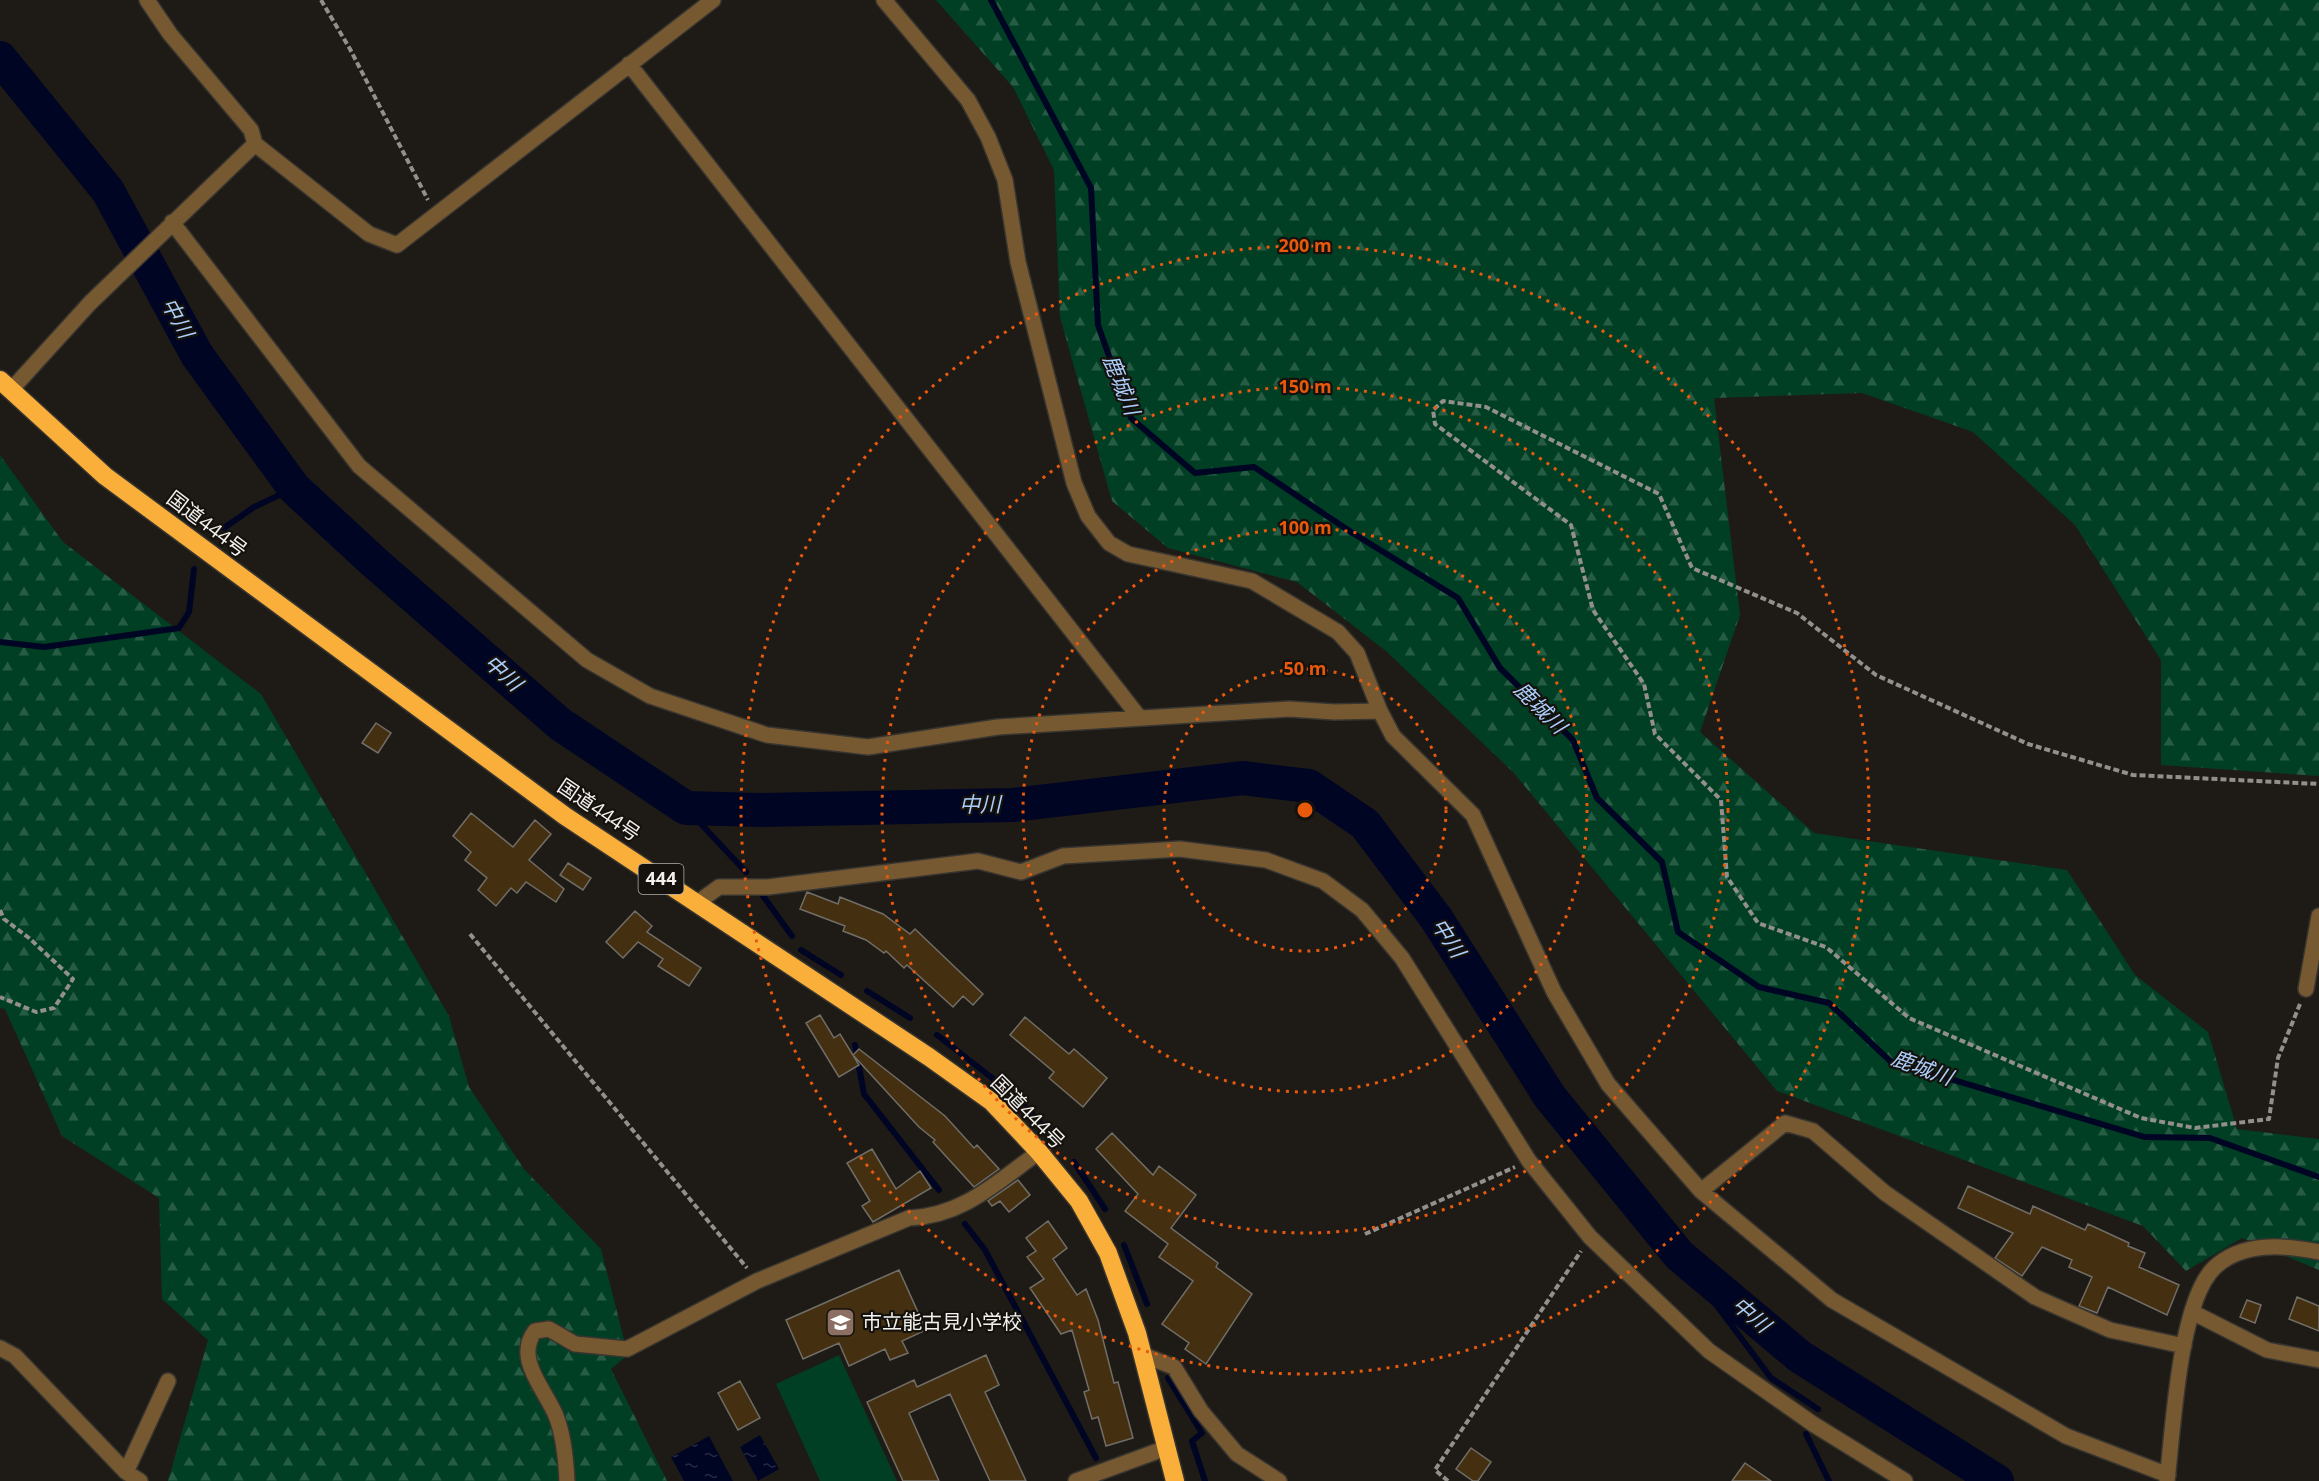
<svg xmlns="http://www.w3.org/2000/svg" width="2319" height="1481" viewBox="0 0 2319 1481" font-family="'Open Sans','Noto Sans JP',sans-serif">
<style>
.forest{fill:url(#forest-firs)}
.pitch{fill:#003f24}
.water{fill:url(#water-ripples)}
.lines{fill:none;stroke-linecap:round;stroke-linejoin:round}
.stream{stroke:#000524;stroke-width:6}
.river{stroke:#000524;stroke-width:34}
.building{fill:#443010;stroke:#716d67;stroke-width:1.5}
.minor-casing{stroke:#383530;stroke-width:18}
.highway-casing{stroke:#383530;stroke-width:21}
.path{stroke:#928f8c;stroke-width:4;stroke-dasharray:6 3;stroke-linecap:butt}
.minor{stroke:#775931;stroke-width:15}
.highway{stroke:#faaf3b;stroke-width:18}
.ring{fill:none;stroke:#e8590c;stroke-width:3;stroke-dasharray:3 6}
.labels{text-anchor:middle;stroke-width:4.5;stroke-linejoin:round;paint-order:stroke}
.shield{fill:#15120e;stroke:#b0aeab;stroke-width:1.5}
.shield-label{font-size:18px;font-weight:bold;fill:#f3f1ee}
.street-label{font-size:20px;fill:#f3f1ee;stroke:#15120e}
.poi-label{font-size:20px;fill:#f3f1ee;stroke:#15120e;text-anchor:start}
.water-label{font-size:21px;font-style:italic;fill:#accefb;stroke:#15120e}
.centre{fill:#e8590c;stroke:#15120e;stroke-width:3}
.ring-label{font-size:18px;text-anchor:middle;font-weight:bold;fill:#e8590c;stroke:#15120e;stroke-width:4.5;stroke-linejoin:round;paint-order:stroke}
</style>
<defs>
<pattern id="forest-firs" width="22" height="20" patternUnits="userSpaceOnUse" patternTransform="scale(1.5)"><rect width="22" height="20" fill="#003f24"/><path d="M5 1l3.5 6h-7zM16 11l3.5 6h-7z" fill="#265b44"/></pattern>
<pattern id="water-ripples" width="26" height="14" patternUnits="userSpaceOnUse" patternTransform="scale(1.5)"><rect width="26" height="14" fill="#000524"/><path d="M2 4q2-2 4 0t4 0M15 11q2-2 4 0t4 0" fill="none" stroke="#262a44"/></pattern>
</defs>
<rect width="100%" height="100%" fill="#1e1b16"/>
<!-- forest -->
<path class="forest" d="M936,0H2319V776L2161,765V660L2075,525L1973,432L1862,393L1714,398L1740,615L1700,732L1814,833L2067,870L2135,975L2208,1032L2237,1129L2319,1139V1270L2242,1238L2186,1271L2143,1226L1777,1091L1513,772L1386,651L1297,582L1168,548L1112,501L1060,317L1054,170L1013,87Z
M0,455L63,542L261,694L449,1016L469,1087L524,1169L601,1249L628,1355L611,1369L667,1481H168L208,1340L162,1299L159,1198L62,1136L5,1009L0,1008Z"/>
<!-- pitch -->
<path class="pitch" d="M839,1355L897,1481H820L776,1384Z"/>
<!-- water -->
<path class="water" d="M760,1435L779,1469L758,1481L740,1447Z
M709,1436L733,1481H684L671,1457Z"/>
<g class="lines">
<!-- stream -->
<path class="stream" d="M991,0L1091,188L1098,325L1131,418L1195,473L1254,467L1351,532L1458,598L1500,668L1573,740L1597,798L1662,862L1678,932L1759,987L1829,1003L1890,1061L2145,1137L2210,1138L2319,1177
M224,528L254,507L294,488
M0,642L44,647L179,628L189,612L194,569
M686,808L746,872
M763,896L792,936
M801,950L841,975
M867,991L910,1018
M937,1035L996,1081
M855,1045L864,1094L939,1190
M1015,1097L1039,1121
M1074,1162L1105,1209
M965,1224L985,1250L1096,1458
M1124,1245L1147,1304
M1679,1255L1771,1378L1818,1409
M1168,1378L1202,1433L1192,1441L1205,1481
M1806,1434L1829,1481"/>
<!-- river -->
<path class="river" d="M0,58L108,191L197,355L294,488L374,562L560,724L686,808L759,810L1012,805L1243,778L1309,786L1365,824L1436,918L1550,1097L1679,1255L1799,1356L1997,1481"/>
</g>
<!-- building -->
<path class="building" d="M376,723L391,733L378,753L362,743Z
M471,813L513,847L535,820L551,834L529,860L564,889L556,902L526,882L517,893L511,888L496,906L478,890L487,878L465,860L471,852L453,836Z
M568,863L591,878L583,890L560,875Z
M807,892L838,904L840,897L883,914L910,934L915,929L983,994L973,1005L963,996L953,1007L907,965L904,968L886,951L884,953L866,940L843,931L845,926L800,909Z
M635,911L652,926L647,932L701,968L689,986L658,966L663,959L638,942L623,958L606,942Z
M820,1015L834,1038L840,1034L859,1065L839,1077L806,1023Z
M1025,1017L1069,1054L1074,1049L1107,1078L1083,1107L1049,1078L1054,1072L1010,1035Z
M859,1049L945,1116L974,1148L977,1145L999,1169L974,1187L933,1142L935,1140L919,1127L853,1055Z
M1112,1133L1153,1175L1159,1166L1196,1195L1171,1228L1218,1263L1216,1267L1252,1294L1206,1364L1185,1349L1189,1343L1162,1324L1193,1281L1159,1257L1168,1244L1125,1211L1138,1194L1096,1149Z
M872,1149L896,1189L920,1171L931,1188L873,1222L862,1206L870,1201L847,1163Z
M1018,1180L1030,1195L1009,1212L1000,1201L992,1206L988,1201Z
M1968,1186L2030,1214L2033,1206L2085,1230L2088,1224L2129,1243L2128,1246L2145,1253L2139,1267L2179,1285L2167,1315L2108,1287L2097,1313L2079,1306L2092,1277L2069,1267L2072,1260L2042,1247L2022,1276L1995,1258L2013,1233L1958,1208Z
M1048,1221L1067,1248L1053,1259L1077,1295L1086,1289L1098,1320L1114,1383L1118,1382L1133,1438L1106,1446L1098,1417L1092,1419L1084,1392L1089,1390L1072,1330L1061,1334L1030,1288L1044,1279L1027,1257L1036,1251L1026,1238Z
M899,1270L926,1330L902,1341L908,1353L890,1360L885,1349L849,1366L839,1343L803,1359L786,1320Z
M2297,1297L2319,1306V1331L2289,1319Z
M2247,1300L2261,1305L2255,1323L2240,1317Z
M986,1355L999,1385L985,1392L1026,1481H990L950,1394L909,1413L939,1481H903L867,1402L914,1380L917,1387Z
M740,1381L760,1418L738,1430L718,1393Z
M1471,1448L1491,1462L1478,1481H1473L1456,1469Z
M1745,1463L1771,1481H1732Z"/>
<g class="lines">
<defs>
<path id="minor" d="M147,0L170,34L251,130L255,144L369,234L397,245L713,0
M884,0L968,100L988,137L1005,180L1018,262L1074,483L1088,516L1109,543L1128,554L1252,581L1338,632L1357,653L1380,711
M629,64L1139,717
M172,222L359,466L587,660L650,696L767,735L868,747L998,727L1289,709L1335,712L1380,711L1393,736L1473,815L1554,992L1608,1084L1701,1191L1832,1300L2066,1436L2168,1475
M10,391L90,303L255,144
M697,903L719,887H768L978,861L1021,872L1063,856L1180,849L1266,860L1323,881L1362,910L1402,958L1529,1161L1590,1237L1709,1351L1813,1424L1905,1481
M2306,989L2319,916
M1701,1191L1785,1123L1813,1131L1885,1193L2035,1297L2110,1330L2184,1346
M2192,1312L2267,1350L2319,1360
M0,1348L15,1356L126,1472L140,1481
M1143,1355L1174,1367L1201,1411L1237,1454L1279,1481
M126,1472L168,1381
M567,1481C566,1460 564,1436 556,1416C545,1389 514,1359 535,1331L549,1329L575,1344L627,1349L757,1281L909,1218C963,1216 997,1182 1039,1152
M1076,1481L1166,1448
M2167,1481C2173,1431 2179,1302 2214,1268C2242,1241 2285,1245 2319,1252"/>
<path id="highway" d="M0,380L105,476L565,816L929,1057L992,1102L1039,1152L1079,1201L1108,1253L1137,1333L1175,1481"/>
</defs>
<!-- minor casing -->
<use href="#minor" class="minor-casing"/>
<!-- highway casing -->
<use href="#highway" class="highway-casing"/>
<!-- path -->
<path class="path" d="M321,0L350,49L428,200
M0,910L4,919L29,938L73,979L54,1008L36,1012L0,997
M470,934L747,1268
M2300,1004L2278,1058L2269,1119L2195,1128L2141,1118L1909,1018L1826,947L1758,923L1727,877L1721,800L1655,734L1644,684L1593,610L1571,525L1435,424L1433,410L1443,401L1486,407L1659,494L1692,568L1797,613L1876,675L2028,744L2133,775L2319,784
M1365,1234L1515,1167
M1448,1481L1435,1470L1581,1251"/>
<!-- minor -->
<use href="#minor" class="minor"/>
<!-- highway -->
<use href="#highway" class="highway"/>
</g>
<!-- distance rings -->
<g class="ring">
<circle cx="1305" cy="810" r="141"/>
<circle cx="1305" cy="810" r="282"/>
<circle cx="1305" cy="810" r="423"/>
<circle cx="1305" cy="810" r="564"/>
</g>
<!-- icons -->
<defs>
<symbol id="school-square" viewBox="-11 -11 22 22"><rect x="-9" y="-9" width="18" height="18" rx="4" fill="#8d6e63" stroke="#15120e"/><path d="M0-5L7-2L0 1L-7-2ZM-4 1L0 2.5L4 1V4Q0 6-4 4Z" fill="#fff"/></symbol>
</defs>
<g fill-rule="evenodd">
<use href="#school-square" x="824" y="1306" width="33" height="33"/>
</g>
<g class="labels">
<!-- shield labels -->
<rect class="shield" x="638.5" y="864" width="45" height="30" rx="4.5"/>
<g class="shield-label">
<text x="661" y="885">444</text>
</g>
<!-- street labels -->
<g class="street-label">
<text transform="translate(207 524) rotate(37)" y="7">国道444号</text>
<text transform="translate(599 810) rotate(34)" y="7">国道444号</text>
<text transform="translate(1028 1112) rotate(45)" y="7">国道444号</text>
</g>
<!-- poi labels -->
<g class="poi-label">
<text x="862" y="1329">市立能古見小学校</text>
</g>
<!-- water labels -->
<g class="water-label">
<text transform="translate(177 318) rotate(61)" y="7">中川</text>
<text transform="translate(1121 385) rotate(68)" y="7">鹿城川</text>
<text transform="translate(503 673) rotate(42)" y="7">中川</text>
<text transform="translate(1540 708) rotate(45)" y="7">鹿城川</text>
<text transform="translate(980 805) rotate(-1)" y="7">中川</text>
<text transform="translate(1448 938) rotate(57)" y="7">中川</text>
<text transform="translate(1922 1068) rotate(20)" y="7">鹿城川</text>
<text transform="translate(1751 1315) rotate(40)" y="7">中川</text>
</g>
</g>
<circle cx="1305" cy="810" r="9" class="centre"/>
<g class="ring-label">
<text x="1305" y="252">200 m</text>
<text x="1305" y="393">150 m</text>
<text x="1305" y="534">100 m</text>
<text x="1305" y="675">50 m</text>
</g>
</svg>
